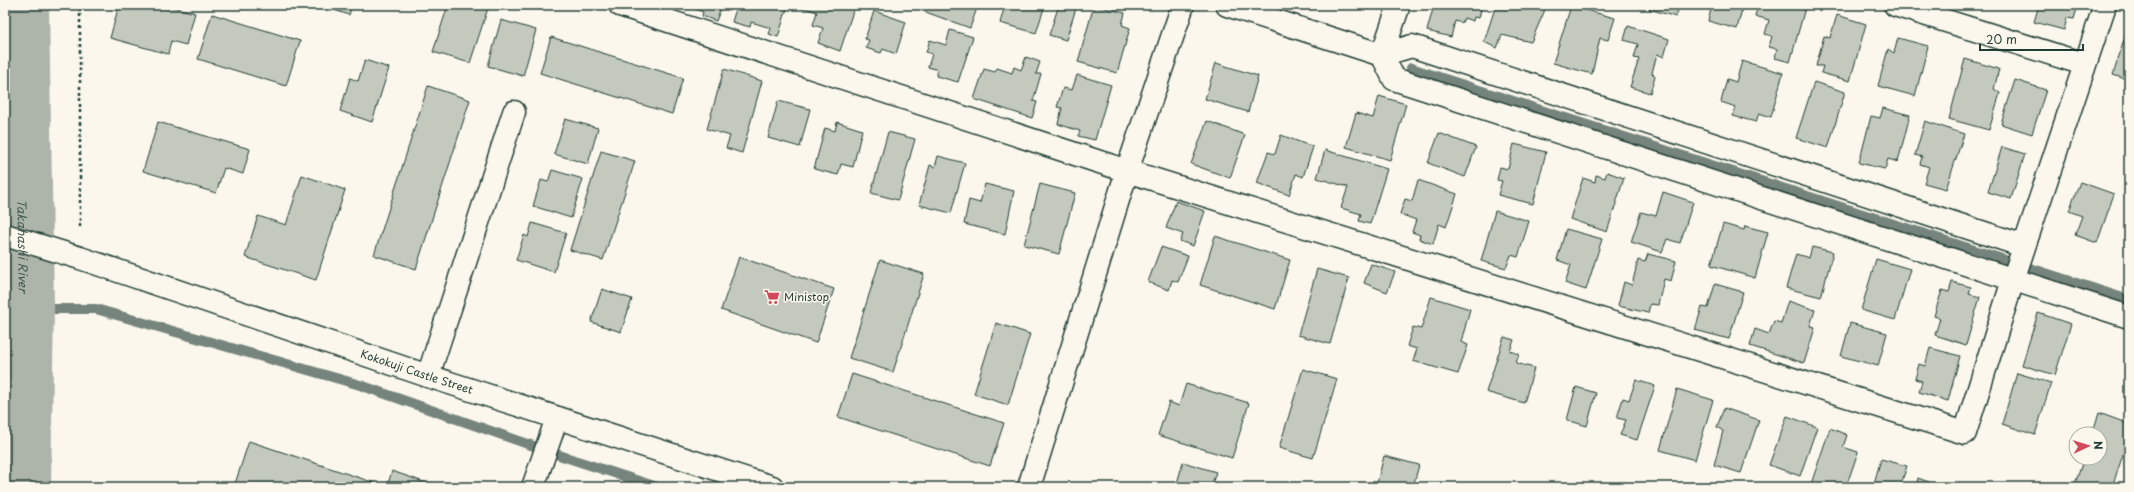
<svg xmlns="http://www.w3.org/2000/svg" width="2134" height="492" viewBox="0 0 2134 492" font-family="'Playpen Sans',sans-serif">
<style>
.lines{fill:none;stroke-linecap:round;stroke-linejoin:round}
.stream{stroke:#74847b;stroke-width:10}
.river{stroke:#adb4aa;stroke-width:62}
.building{fill:#c4c9be;stroke:#1f3d34}
.street-casing{stroke:#1f3d34;stroke-width:25}
.secondary-casing{stroke:#1f3d34;stroke-width:25}
.path{stroke:#1f3d34;stroke-width:2.5;stroke-dasharray:3 3;stroke-linecap:butt}
.street{stroke:#fbf7ec;stroke-width:22}
.secondary{stroke:#fbf7ec;stroke-width:22}
.labels{text-anchor:middle;stroke-width:3;stroke-linejoin:round;paint-order:stroke}
.poi-label{font-size:11px;fill:#1f3d34;stroke:#fbf7ec;text-anchor:start}
.street-label{font-size:11px;fill:#1f3d34;stroke:#fbf7ec}
.water-label{font-size:12px;font-style:italic;fill:#425b52;stroke:#fbf7ec}
</style>
<rect width="100%" height="100%" fill="#fbf7ec"/>
<filter id="ink" filterUnits="userSpaceOnUse"><feTurbulence type="fractalNoise" baseFrequency=".025" numOctaves="2"/><feDisplacementMap in="SourceGraphic" scale="8" xChannelSelector="R" yChannelSelector="G"/><feConvolveMatrix kernelMatrix="1 2 1 2 8 2 1 2 1" color-interpolation-filters="sRGB"/></filter>
<g filter="url(#ink)">
<g class="lines">
<!-- stream -->
<path class="stream" d="M1411,68L2129,300
M23,307L40,309H96L360,385L562,456L657,487"/>
<!-- river -->
<path class="river" id="s1" d="M18,5L23,307L20,487"/>
</g>
<!-- building -->
<path class="building" d="M119,5H166L195,13L186,45L171,41L168,54L110,38Z
M319,5H352L349,15Z
M448,5H489L470,63L433,52Z
M690,5H722L716,21L702,16L703,12L689,7Z
M737,5L752,8L753,5H788L778,37L769,34L771,28L751,22L750,27L732,22Z
M803,5H855L840,51L818,43L823,28L813,25L817,12L802,7Z
M922,5H978L970,28L920,10Z
M1005,5H1045L1036,33L1000,23Z
M1059,5H1077L1066,40L1049,35Z
M1094,5L1125,13L1122,25L1130,28L1117,73L1078,62Z
M1434,5H1482L1479,18L1474,17L1473,21L1464,18L1462,23L1455,21L1451,37L1427,31Z
M1496,5H1547L1531,42L1502,35L1497,48L1484,42Z
M1650,5H1680L1676,17L1649,9Z
M1712,5H1743L1737,29L1708,21Z
M1758,5H1796L1805,8L1790,62L1775,58L1777,49L1769,47L1772,36L1765,34L1769,20L1755,16Z
M2039,5H2078L2074,19L2067,18L2064,30L2034,22Z
M1571,6L1615,18L1608,40L1600,38L1592,74L1553,63Z
M874,11L906,22L896,54L883,49L881,53L866,48L869,40L865,39Z
M212,14L300,41L286,86L198,59Z
M1837,15L1866,24L1850,81L1821,73L1823,66H1816L1824,36L1830,38Z
M501,20L536,30L523,76L488,66Z
M2129,24V80L2113,75Z
M1628,26L1669,39L1664,57L1657,54L1652,73L1655,76L1650,93L1630,87L1639,59L1634,58L1638,44L1624,40Z
M950,30L973,37L958,82L936,76L938,70L928,67L932,54L926,52L930,40L946,45Z
M551,37L683,78L672,114L540,73Z
M1898,38L1928,46L1915,96L1878,86L1888,49L1894,53Z
M1026,57L1040,62L1036,74H1041L1033,101L1037,102L1032,118L974,99L984,69L995,72L997,68L1012,73L1014,67L1021,70Z
M1965,59L1999,69L1994,89L2000,93L1989,130L1949,119Z
M365,60L389,68L372,122L340,111L350,78L358,81Z
M1742,61L1783,73L1771,117L1759,113L1756,122L1733,116L1736,107L1721,102L1727,79L1736,82Z
M1216,63L1258,76L1248,112L1205,99Z
M724,69L762,81L742,153L726,148L730,136L707,129Z
M1077,75L1111,85L1095,140L1078,136L1080,131L1058,124L1062,108L1057,107L1063,88L1072,90Z
M2015,80L2046,90L2032,134L2001,124Z
M1814,82L1845,92L1828,148L1796,138Z
M428,86L470,100L416,269L374,255Z
M1379,96L1406,104L1390,160L1346,147L1356,113L1373,118Z
M778,101L810,109L800,147L768,138Z
M1883,108L1910,115L1898,162L1888,159L1885,169L1859,163L1871,116L1880,118Z
M565,119L598,128L588,164L554,154Z
M1207,121L1245,135L1230,178L1191,164Z
M1925,121L1964,134L1946,189L1924,183L1929,167L1920,164L1922,157L1915,155Z
M158,122L250,149L243,174L224,168L216,193L143,171Z
M837,122L862,130L853,167L841,164L838,175L814,169L825,128L835,131Z
M888,132L915,139L898,200L871,193Z
M1439,133L1476,147L1465,177L1428,163Z
M1281,135L1313,147L1303,177L1296,174L1289,195L1257,183L1268,152L1275,154Z
M1514,144L1546,152L1533,204L1498,195L1502,181L1497,180L1500,167L1508,169Z
M2002,147L2025,154L2011,199L1988,192Z
M1325,150L1387,169L1370,224L1359,221L1361,214L1341,208L1348,187L1317,178Z
M601,151L635,161L603,260L570,250Z
M938,156L965,163L951,213L919,205L930,165L935,167Z
M552,170L583,179L571,218L533,206L541,180L548,182Z
M1607,172L1624,178L1607,232L1570,219L1583,178L1595,182L1596,175L1605,178Z
M302,175L345,190L316,280L245,257L258,216L286,225Z
M1418,180L1457,194L1446,227L1439,224L1433,244L1419,239L1420,235L1412,232L1416,220L1400,214L1405,199L1412,201Z
M2080,182L2114,194L2097,243L2075,235L2082,216L2069,211Z
M985,184L1014,191L1005,234L964,224L969,200L980,203Z
M1040,184L1075,193L1059,254L1024,245Z
M1663,192L1693,202L1680,243L1667,239L1662,252L1631,242L1641,212L1656,216Z
M1176,201L1205,211L1193,246L1180,241L1183,234L1166,228Z
M1495,211L1529,221L1518,257L1511,255L1506,268L1481,261Z
M532,223L566,233L554,272L516,260L524,235L528,237Z
M1723,224L1744,230L1745,226L1768,232L1755,278L1711,265Z
M1566,229L1602,239L1586,290L1565,283L1571,265L1557,260Z
M1215,236L1290,260L1275,309L1200,285Z
M1161,247L1188,256L1178,282L1172,280L1169,290L1148,282Z
M1812,247L1833,252L1821,297L1786,288L1796,254L1809,258Z
M1648,254L1676,261L1671,281L1664,279L1658,305L1650,304L1648,313L1618,306L1624,282L1632,285L1638,260L1645,262Z
M739,257L834,289L816,343L721,310Z
M1876,259L1910,269L1895,320L1861,310Z
M880,260L924,274L893,372L849,358Z
M1371,264L1395,272L1387,292L1364,283Z
M1317,269L1349,278L1330,344L1298,335Z
M1952,282L1971,287L1969,294L1980,297L1966,345L1935,335L1940,318L1934,316L1942,290L1949,292Z
M1715,284L1743,292L1729,339L1695,330L1702,307L1708,308Z
M602,289L632,299L621,332L591,322Z
M1431,297L1470,309L1461,342L1468,345L1458,374L1413,361L1417,349L1407,346L1413,327L1421,329Z
M1788,301L1815,310L1810,326L1815,328L1804,363L1750,346L1755,329L1769,334L1774,321L1781,323Z
M2038,313L2071,324L2055,375L2022,365Z
M996,323L1030,334L1008,405L974,394Z
M1850,323L1887,333L1878,366L1841,356Z
M1504,337L1514,340L1510,351L1519,354L1516,363L1534,368L1524,403L1486,392Z
M1930,348L1960,356L1948,401L1919,392L1922,381L1915,379L1919,364L1925,366Z
M1303,369L1337,379L1313,458L1279,448Z
M2017,373L2051,383L2035,435L2002,424Z
M852,374L1004,423L990,466L838,417Z
M1636,380L1655,386L1637,440L1620,435L1626,420L1617,418L1623,398L1629,400Z
M1186,384L1249,403L1232,458L1158,435L1169,402L1179,406Z
M1576,387L1596,393L1587,426L1567,420Z
M1677,389L1713,400L1695,460L1660,450Z
M1724,408L1759,420L1741,473L1714,465L1723,431L1717,427Z
M2099,413L2129,424V437L2112,487H2074L2084,458H2100V434H2092Z
M1787,416L1817,427L1800,476L1769,465Z
M1830,428L1847,435L1843,447L1858,452L1846,487H1810Z
M249,441L387,487L392,471L438,487H234Z
M1384,456L1419,465L1413,487H1376Z
M1881,459L1907,466L1900,487H1873Z
M1183,462L1216,472L1211,487H1176Z
M1918,478L1942,487H1916Z"/>
<g class="lines">
<defs>
<path id="street" d="M620,5L1127,171L1965,433L2013,280L2105,5
M1227,5L1382,55L1412,46L2024,246
M1399,5L1382,55L1394,79L2129,317
M1895,5L2084,64
M428,376L514,112
M533,487L557,418
M1029,487L1127,171L1183,5"/>
<g id="secondary">
<path id="s2" d="M5,235L80,258L428,376L772,487"/>
</g>
</defs>
<!-- street casing -->
<use href="#street" class="street-casing"/>
<!-- secondary casing -->
<use href="#secondary" class="secondary-casing"/>
<!-- path -->
<path class="path" d="M80,227V5"/>
<!-- street -->
<use href="#street" class="street"/>
<!-- secondary -->
<use href="#secondary" class="secondary"/>
</g>
</g>
<!-- icons -->
<defs>
<symbol id="supermarket-bare" viewBox="-9 -9 18 18"><path d="M-6-5.5h2.5l.6 2H6L4.5 2H-2.5L-4.4-4H-6ZM-1.5 3.2a1.3 1.3 0 1 0 .1 0ZM3 3.2a1.3 1.3 0 1 0 .1 0Z" fill="#d1495b" stroke="#fbf7ec" stroke-width="2.5" paint-order="stroke"/></symbol>
</defs>
<g fill-rule="evenodd">
<use href="#supermarket-bare" x="761" y="286" width="22" height="22"/>
</g>
<g class="labels">
<!-- poi labels -->
<g class="poi-label">
<text x="784" y="301">Ministop</text>
</g>
<!-- street labels -->
<g class="street-label">
<text dy="4" stroke="none"><textPath href="#s2" startOffset="434">Kokokuji Castle Street</textPath></text>
</g>
<!-- water labels -->
<g class="water-label">
<text dy="4" stroke="none"><textPath href="#s1" startOffset="241">Takahashi River</textPath></text>
</g>
</g>
<!-- margin -->
<rect width="2134" height="492" fill="none" stroke="#fbf7ec" stroke-width="20"/>
<rect x="10" y="10" width="2114" height="472" fill="none" stroke="#1f3d34" stroke-width="1.5" filter="url(#ink)"/>
<!-- north arrow -->
<g transform="translate(2088 446) rotate(86)"><circle r="19" fill="#fbf7ec" stroke="#a3ada2"/>
<path d="M0-3L7 15L0 10L-7 15Z" fill="#d1495b"/>
<text y="-6" font-size="11" font-weight="bold" text-anchor="middle" fill="#1f3d34">N</text>
</g>
<!-- scale -->
<path d="M1980 44v6h103v-6" fill="none" stroke="#1f3d34" stroke-width="2"/>
<text x="1986" y="44" font-size="12" fill="#1f3d34" stroke="#fbf7ec" stroke-width="3" paint-order="stroke">20 m</text>
</svg>
